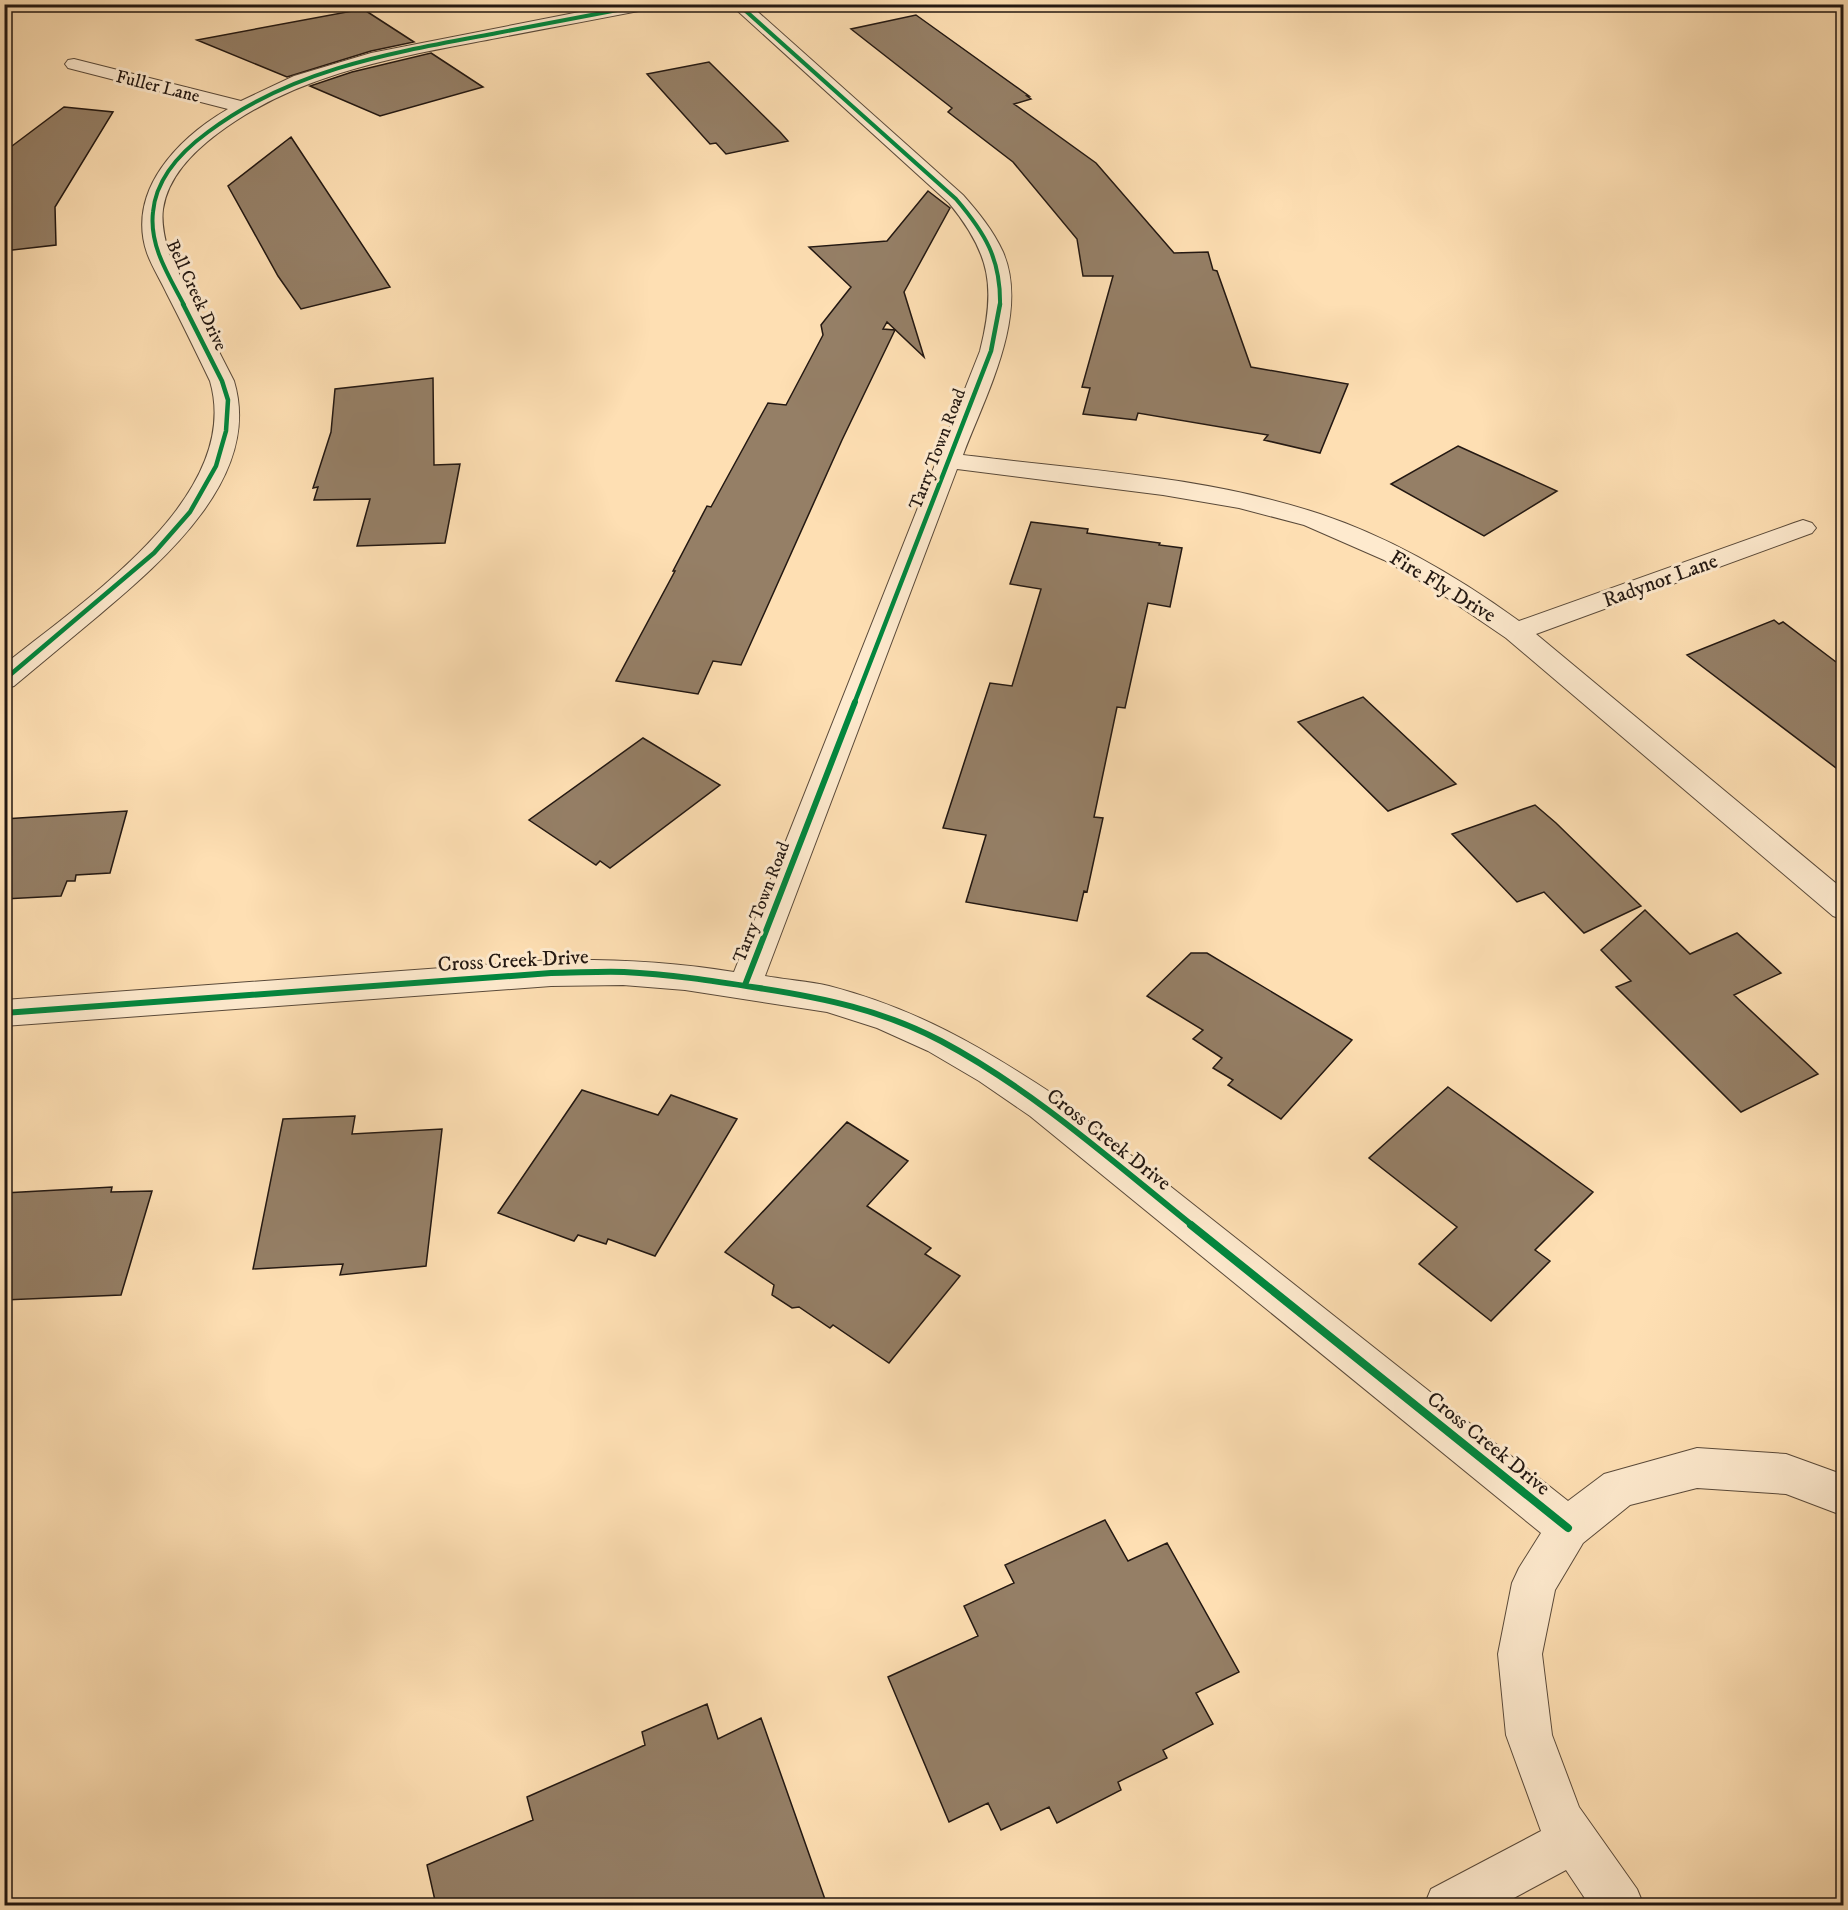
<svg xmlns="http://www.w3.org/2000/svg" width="1848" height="1910" viewBox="0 0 1848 1910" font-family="'IM FELL DW Pica',serif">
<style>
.building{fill:#957f66;stroke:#231812;stroke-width:1.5}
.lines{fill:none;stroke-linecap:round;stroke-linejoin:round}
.street-casing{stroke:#5a4a3a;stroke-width:2}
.street{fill:#feeace;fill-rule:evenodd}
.cycleway-far3-casing{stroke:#feeace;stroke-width:6}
.cycleway-far2-casing{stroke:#feeace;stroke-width:8}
.cycleway-far1-casing{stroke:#feeace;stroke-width:10}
.cycleway-casing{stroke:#feeace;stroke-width:11}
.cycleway-far3{stroke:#00873e;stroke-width:4}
.cycleway-far2{stroke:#00873e;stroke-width:4.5}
.cycleway-far1{stroke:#00873e;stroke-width:6}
.cycleway{stroke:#00873e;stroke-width:8}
.labels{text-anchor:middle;stroke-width:6;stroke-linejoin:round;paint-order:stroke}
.far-street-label{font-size:18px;fill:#231812;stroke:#feeace}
.street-label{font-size:21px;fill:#231812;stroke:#feeace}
</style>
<rect width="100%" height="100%" fill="#fedfb3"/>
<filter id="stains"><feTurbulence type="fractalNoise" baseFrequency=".00333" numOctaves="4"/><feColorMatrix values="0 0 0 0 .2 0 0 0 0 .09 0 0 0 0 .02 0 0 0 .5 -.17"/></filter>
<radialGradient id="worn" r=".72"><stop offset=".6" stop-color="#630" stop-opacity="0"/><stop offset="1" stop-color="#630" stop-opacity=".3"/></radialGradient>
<!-- building -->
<path class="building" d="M363,9L414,42L371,51L287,77L197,40Z
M916,15L1029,96H1027L1031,99L1014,104L1096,163L1174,253L1208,252L1213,270L1217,271L1251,367L1348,384L1320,453L1264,440L1268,435L1138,413L1136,420L1083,414L1090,388L1082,387L1113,276H1083L1077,239L1013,162L948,112L952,108L851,29Z
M431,53L483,87L380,116L310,86L352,72Z
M709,62L780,132L788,141L726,154L716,143L710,144L647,74Z
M64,107L113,112L55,207L56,245L4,251V152Z
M291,137L390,287L301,309L278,276L228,186Z
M928,191L950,208L904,292L924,357L887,322L883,329L895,330L842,440L741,665L713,661L698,694L616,681L675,571H673L707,506L711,507L768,403L786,405L823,335L821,325L851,287L809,247L887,241Z
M433,378L434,465L460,464L445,543L357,546L370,499L314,500L318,487L313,488L331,432L335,389Z
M1458,446L1557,491L1484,536L1391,484Z
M1031,522L1088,529L1087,533L1160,543L1159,545L1182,548L1170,607L1148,603L1125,708L1117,707L1094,817L1103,818L1087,892L1084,891L1077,921L966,902L986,835L943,828L990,683L1012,686L1041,589L1010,584Z
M1774,620L1779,624L1783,622L1844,668V774L1687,655Z
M1363,697L1456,784L1388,811L1298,722Z
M643,738L720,785L610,868L600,861L596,865L529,820Z
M1535,805L1556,823L1641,906L1584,933L1544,892L1517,902L1452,834Z
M127,811L110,873L76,875L75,881H67L61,896L4,899V819Z
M1645,910L1690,954L1737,933L1781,973L1734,995L1818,1074L1741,1112L1616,987L1631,981L1601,950Z
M1191,953H1207L1352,1040L1281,1119L1228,1085L1233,1080L1213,1068L1222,1058L1193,1039L1203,1030L1147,996Z
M1448,1087L1593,1192L1535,1250L1550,1261L1491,1321L1419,1264L1457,1227L1369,1158Z
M582,1090L658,1115L671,1095L737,1119L655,1256L608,1239L606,1244L578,1235L574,1241L498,1213Z
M355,1116L352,1134L442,1129L426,1266L340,1275L343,1264L253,1269L283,1119Z
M847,1122L908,1161L867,1206L931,1248L925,1254L960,1276L889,1363L833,1325L830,1328L799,1307L792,1308L772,1295L774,1285L725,1252Z
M112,1187L111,1192L152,1191L121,1295L4,1300V1193Z
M1105,1520L1128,1561L1167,1543L1239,1672L1196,1693L1213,1724L1163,1750L1167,1758L1118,1782L1121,1790L1057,1823L1049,1807L1001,1830L988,1803L949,1822L888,1677L978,1636L964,1606L1014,1583L1005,1565Z
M707,1704L718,1739L761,1718L827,1905H436L427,1865L533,1820L527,1797L645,1745L642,1732Z"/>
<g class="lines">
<defs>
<path id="street" d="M620,4H657L649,9C599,19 548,28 497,38C399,57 299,72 217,134C192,153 168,177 163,209C161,224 165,240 169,254L234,381C263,477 163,561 98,616C70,639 42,663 14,686L4,689V665C81,602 244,497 210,381C196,352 182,323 167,294C161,281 152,267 147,253C126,191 178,138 228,109L68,68L65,64L68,60L74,59L241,101L294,76L371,53Z
M730,4H749L963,195C978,212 993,230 1003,252C1030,315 985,396 963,455C1082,470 1206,476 1320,514C1392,538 1458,577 1519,621L1794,523L1803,520L1812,523L1816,528L1812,533L1536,634L1844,890V920L1833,916L1506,638L1434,589L1384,560L1304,525L1239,508L1163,495L957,469L765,976C786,980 808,981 829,986C917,1009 980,1046 1056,1096L1568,1501L1604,1474L1697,1448L1786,1454L1844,1475V1516L1786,1494L1697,1488L1630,1505L1583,1543L1555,1590L1542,1654L1552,1735L1579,1807L1637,1889L1644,1906H1590L1566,1870L1499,1906H1424L1431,1889L1541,1831L1506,1735L1498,1654L1512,1583L1519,1568L1541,1533L1030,1116L979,1081L928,1051L877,1028L827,1012L685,990L623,985L551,986L4,1026V1000L551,960C613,959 672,962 734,972L980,351C996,288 991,254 949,203Z"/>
</defs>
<!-- street casing -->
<use href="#street" class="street-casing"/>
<!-- street -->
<use href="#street" class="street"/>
<defs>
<path id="cycleway-far3" d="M738,4L956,199C985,233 1001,259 1000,305
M184,305C169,276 149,246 153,212C156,178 182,151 208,132C293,68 396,52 497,33C548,23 598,14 649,4"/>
<path id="cycleway-far2" d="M4,680L154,553L190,512L216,466L226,431L228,400L222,381L183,304
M854,704L991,351L1000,304"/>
<path id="cycleway-far1" d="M745,985L855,702
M4,1013L551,973C575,973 600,971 624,972C669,974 714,981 759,988C824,998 882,1010 941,1041C1033,1090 1112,1161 1193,1226"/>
<path id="cycleway" d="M1191,1225L1568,1528"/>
</defs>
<!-- cycleway-far3 casing -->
<use href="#cycleway-far3" class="cycleway-far3-casing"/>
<!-- cycleway-far2 casing -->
<use href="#cycleway-far2" class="cycleway-far2-casing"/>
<!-- cycleway-far1 casing -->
<use href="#cycleway-far1" class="cycleway-far1-casing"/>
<!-- cycleway casing -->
<use href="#cycleway" class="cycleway-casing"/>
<!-- cycleway-far3 -->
<use href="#cycleway-far3" class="cycleway-far3"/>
<!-- cycleway-far2 -->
<use href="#cycleway-far2" class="cycleway-far2"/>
<!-- cycleway-far1 -->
<use href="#cycleway-far1" class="cycleway-far1"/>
<!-- cycleway -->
<use href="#cycleway" class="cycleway"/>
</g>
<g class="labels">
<!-- far-street labels -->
<g class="far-street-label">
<text transform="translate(158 86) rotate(14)" y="6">Fuller Lane</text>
<text transform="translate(197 295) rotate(65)" y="6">Bell Creek Drive</text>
<text transform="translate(937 449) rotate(-69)" y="6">Tarry Town Road</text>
<text transform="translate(761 902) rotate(-69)" y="6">Tarry Town Road</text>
</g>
<!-- street labels -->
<g class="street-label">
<text transform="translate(1660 580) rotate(-20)" y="7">Radynor Lane</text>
<text transform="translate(1443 586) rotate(31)" y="7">Fire Fly Drive</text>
<text transform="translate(513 960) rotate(-3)" y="7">Cross Creek Drive</text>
<text transform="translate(1109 1139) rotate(38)" y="7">Cross Creek Drive</text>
<text transform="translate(1489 1443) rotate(39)" y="7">Cross Creek Drive</text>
</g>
</g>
<!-- margin -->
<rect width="1848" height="1910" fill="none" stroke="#fedfb3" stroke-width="24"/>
<rect x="6" y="6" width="1836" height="1898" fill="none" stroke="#231812" stroke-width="3"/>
<rect x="12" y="12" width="1824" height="1886" fill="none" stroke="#231812" stroke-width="1.5"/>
<rect width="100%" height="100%" filter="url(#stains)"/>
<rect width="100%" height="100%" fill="url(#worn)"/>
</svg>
